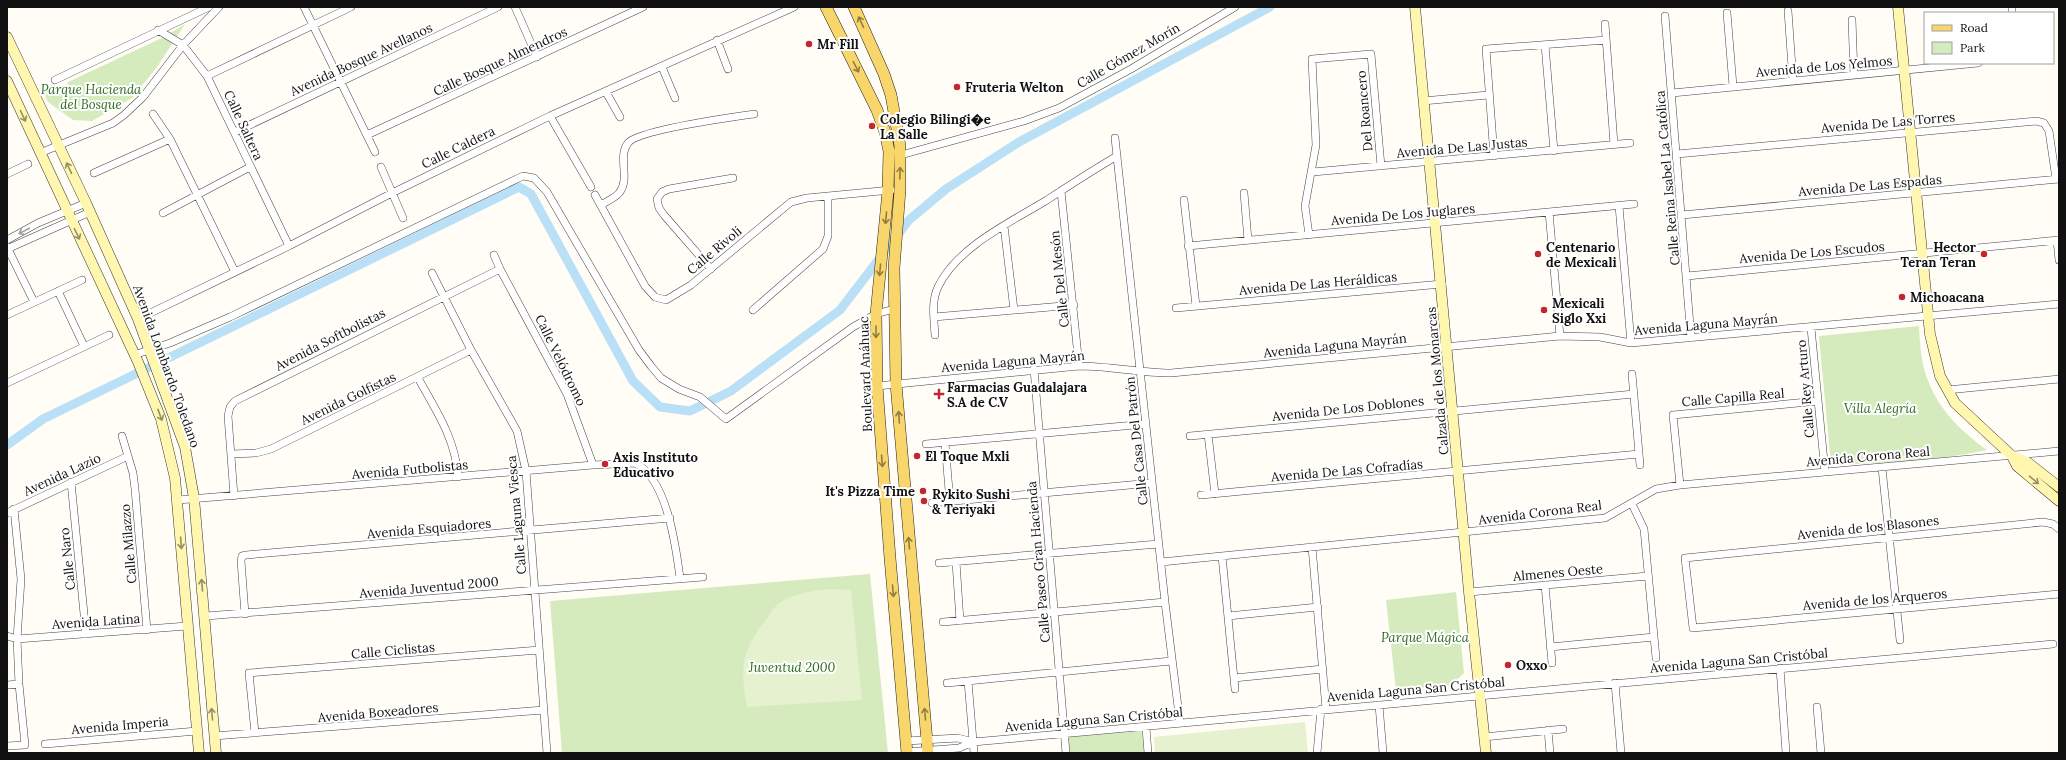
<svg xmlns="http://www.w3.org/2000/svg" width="2066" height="760" viewBox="0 0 2066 760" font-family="Lora,serif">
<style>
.green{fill:#d5ebbd}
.pitch{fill:#e6f2cf}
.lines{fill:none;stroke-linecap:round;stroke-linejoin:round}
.canal{stroke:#b9e0f7;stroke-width:9}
.street-casing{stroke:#444;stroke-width:8}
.secondary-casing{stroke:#333;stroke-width:11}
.primary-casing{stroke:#222;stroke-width:12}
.street{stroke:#fff;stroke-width:7}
.secondary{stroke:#fff6b0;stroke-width:10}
.primary{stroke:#f9d66b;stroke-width:11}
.oneway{stroke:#917d42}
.oneway2{stroke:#948f68}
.oneway3{stroke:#a0a0a0}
.poi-dot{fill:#c4262e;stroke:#fff;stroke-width:1.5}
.labels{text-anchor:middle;stroke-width:4;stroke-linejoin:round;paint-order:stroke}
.poi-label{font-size:13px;font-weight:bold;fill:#111;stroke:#fff;text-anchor:start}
.street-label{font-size:13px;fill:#111;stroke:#fff}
.park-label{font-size:13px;font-style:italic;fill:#2f6b1f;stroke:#fff}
</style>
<rect width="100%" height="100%" fill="#fffdf5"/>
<!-- green -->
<path class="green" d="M185,24L157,67L132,98L92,121L73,120L48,102L43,92L55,94L67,88L68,82L164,37Z
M1919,326C1920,345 1921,365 1929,383C1940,411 1963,433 1987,450C1936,461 1883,463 1831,465L1819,336Z
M870,574L888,753H562L550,601Z
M1456,592L1464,673L1451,685L1396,690L1386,600Z
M1142,731L1144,753H1070L1068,737Z"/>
<!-- pitch -->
<path class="pitch" d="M828,589L851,590L862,700L747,707C740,671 741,651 765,621C769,616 773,608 778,604C791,594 812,591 828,589Z
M1305,722L1308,753H1155L1154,737Z"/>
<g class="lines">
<!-- canal -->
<path class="canal" d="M7,445L43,419L519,187L531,194L633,381L660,407L690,411L731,391L840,310L909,220L946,189L1019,142L1270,7"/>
<defs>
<path id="street" d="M304,7L375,152
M515,7L537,57
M2012,8V13
M1788,11L1793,81
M1727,13L1733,86
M1665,16L1691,338
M1852,20L1854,75
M1605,24L1614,144
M158,30L183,45L207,76L289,246
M717,40L728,69
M1545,45L1554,151
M662,67L675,98
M207,76L351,7
M55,80L209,7
M606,92L620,117
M1672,93L1978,63
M1423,101L1488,95
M153,114L170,139L235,272
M550,116L591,187
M235,132L498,7
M367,135L643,7
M1115,138L1165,602L1180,723
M40,153L113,123L124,115L143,97L183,45L219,7
M1677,154L2036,121L2044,123L2049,131L2056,179
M901,155L1024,121L1059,108L1131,69L1235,7
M1494,156L1486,49L1606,40
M381,167L403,218
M1313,172L1630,143
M94,173L170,139
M7,174L28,164
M1061,191L1079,366
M1244,193L1248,240
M595,195L645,286L655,297L666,300L691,285L791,202L807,198L891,190
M1184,200L1196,306
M601,205C607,201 615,198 619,193C631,179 617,157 628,143C638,130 733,117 754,114
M1619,206L1631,343
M1549,212L1560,336
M163,213L250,167
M1682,215L2059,179
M1004,226L1014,310
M1309,235L1305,206L1316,145L1312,59L1371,54L1381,166
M7,240L38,223L86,203
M2057,240L2059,260
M1188,246L1634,204
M7,247L34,302
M7,249L90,212
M494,255L500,269L567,394L593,465
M711,269L664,215L659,208L657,199L662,192L669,189L733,178
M432,273L471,350L517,431L526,471L547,753
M1687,276L2059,240
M58,291L84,346
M1176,308L1442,284
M753,310L823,249L828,236V196
M7,315L82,280
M934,317L1074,305
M138,319L289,246L392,193L550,116L794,7
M1811,328L1825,472
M935,335C934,319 931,302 938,287C957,247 1011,222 1047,200C1070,185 1093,170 1117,156
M134,355L170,343L230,317L523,176L534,178L547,192L639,350L651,366L661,378L679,389L700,397L726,419L853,327L876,314L894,309
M1034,369L1066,753
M1632,374L1640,465
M418,378C436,410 456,440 458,477
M7,383L109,335
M877,386L1079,366C1110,366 1140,373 1171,373L1560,336L1600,337L1631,343L2059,304
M1947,390L2059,379
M1208,434L1215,494
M122,436L133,473L135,489L147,630
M1190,436L1634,394
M945,443L950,502
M926,444L1146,424
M232,454L256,453L271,449L471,350
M1882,468L1900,640
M71,482L86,634
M1680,485L1673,415L1818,401
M1201,495L1639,454
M234,496L228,416L230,407L235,401L500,269
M178,500L593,465L635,463C667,478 676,547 680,578
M932,503L1152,483
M1632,504L1644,529L1656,658
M7,513L128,456
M2059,529L2053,524L2043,522L1685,558L1693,628L2059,594
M1312,547L1326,709
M1222,556L1235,689
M956,562L960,621
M1161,562L1605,518L1656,489L1680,485L2059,451
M939,563L1158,544
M1545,585L1552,663
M1469,592L1648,576
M245,614L241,561L242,556L246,555L670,518
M206,616L703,577
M1228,616L1318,607
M943,622L1165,602
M7,636L17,639L187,626
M1550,647L1654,637
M1780,668L1786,753
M1234,678L1323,669
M968,681L974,753
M947,683L1171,661
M1615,683L1621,753
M7,685L19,684
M1379,705L1383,753
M1817,707L1821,753
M1146,728L1148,753
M1548,730L1550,753
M255,733L249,673L539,650
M214,736L544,710
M1484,737L1563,729
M906,741L958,738L973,742
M45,744L197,731
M7,746L25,745L19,684L17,639L21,579L14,509
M907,752L959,748L973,742L2053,644
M1317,753L1321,709"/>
<path id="secondary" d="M1415,7L1469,592L1486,753
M1898,7L1930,334L1940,376L1955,403L2012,456L2027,462L2059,487
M7,37L86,203L138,319L185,447L194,498L216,753
M7,81L138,362L161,419L175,478L199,753
M2012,456L2017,466L2059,501"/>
<path id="primary" d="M826,7L877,110L885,132L889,151L888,191L876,314L877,386L890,558L907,753
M854,7L884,74L891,95L900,146V190L894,268L896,384L928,753"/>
</defs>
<!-- street casing -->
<use href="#street" class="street-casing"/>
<!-- secondary casing -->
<use href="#secondary" class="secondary-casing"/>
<!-- primary casing -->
<use href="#primary" class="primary-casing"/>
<!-- street -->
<use href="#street" class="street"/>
<!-- secondary -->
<use href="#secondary" class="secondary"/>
<!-- primary -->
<use href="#primary" class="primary"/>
</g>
<!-- one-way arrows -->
<defs><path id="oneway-shaft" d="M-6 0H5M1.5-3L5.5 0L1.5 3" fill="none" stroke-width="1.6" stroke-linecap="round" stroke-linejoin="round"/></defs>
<g class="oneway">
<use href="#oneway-shaft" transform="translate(861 22) rotate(-115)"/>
<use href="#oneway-shaft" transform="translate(856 67) rotate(63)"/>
<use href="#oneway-shaft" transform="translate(900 173) rotate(-88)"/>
<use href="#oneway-shaft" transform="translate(886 218) rotate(95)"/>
<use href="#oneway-shaft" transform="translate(880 270) rotate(95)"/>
<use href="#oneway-shaft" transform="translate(876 332) rotate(90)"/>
<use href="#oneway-shaft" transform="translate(899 417) rotate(-94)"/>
<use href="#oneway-shaft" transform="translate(882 461) rotate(86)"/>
<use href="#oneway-shaft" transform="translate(909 543) rotate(-95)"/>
<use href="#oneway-shaft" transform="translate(893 591) rotate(85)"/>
<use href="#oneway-shaft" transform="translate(925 714) rotate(-95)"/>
</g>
<g class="oneway2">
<use href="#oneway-shaft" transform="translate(23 116) rotate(65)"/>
<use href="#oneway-shaft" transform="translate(69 168) rotate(-115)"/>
<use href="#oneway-shaft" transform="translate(77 234) rotate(64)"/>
<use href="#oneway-shaft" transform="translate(160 415) rotate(70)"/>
<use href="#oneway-shaft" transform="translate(2034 480) rotate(40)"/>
<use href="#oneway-shaft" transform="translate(181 543) rotate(86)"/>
<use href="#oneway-shaft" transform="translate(202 585) rotate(-95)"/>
<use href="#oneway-shaft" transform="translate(212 714) rotate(-95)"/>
</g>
<use class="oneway3" href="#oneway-shaft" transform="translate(24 231) rotate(152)"/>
<!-- markers -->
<g class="poi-dot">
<circle cx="809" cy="44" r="4"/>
<circle cx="957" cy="87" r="4"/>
<circle cx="872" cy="126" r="4"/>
<circle cx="1538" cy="254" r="4"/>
<circle cx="1984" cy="254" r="4"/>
<circle cx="1902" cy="297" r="4"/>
<circle cx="1544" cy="310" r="4"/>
<path d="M937 388h4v4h4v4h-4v4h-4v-4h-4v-4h4z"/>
<circle cx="917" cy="456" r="4"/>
<circle cx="605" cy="464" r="4"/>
<circle cx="923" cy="491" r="4"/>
<circle cx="924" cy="501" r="4"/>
<circle cx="1508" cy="665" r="4"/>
</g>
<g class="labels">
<!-- poi labels -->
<g class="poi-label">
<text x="817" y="49">Mr Fill</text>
<text x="965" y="92">Fruteria Welton</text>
<text x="880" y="124">Colegio Bilingi�e<tspan x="880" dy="15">La Salle</tspan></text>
<text x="1546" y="252">Centenario<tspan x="1546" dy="15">de Mexicali</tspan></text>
<text x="1976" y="252" text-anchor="end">Hector<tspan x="1976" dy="15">Teran Teran</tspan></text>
<text x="1910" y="302">Michoacana</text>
<text x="1552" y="308">Mexicali<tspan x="1552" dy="15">Siglo Xxi</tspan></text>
<text x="947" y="392">Farmacias Guadalajara<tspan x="947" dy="15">S.A de C.V</tspan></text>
<text x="925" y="461">El Toque Mxli</text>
<text x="613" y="462">Axis Instituto<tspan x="613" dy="15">Educativo</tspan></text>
<text x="915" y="496" text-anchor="end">It's Pizza Time</text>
<text x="932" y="499">Rykito Sushi<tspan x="932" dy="15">&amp; Teriyaki</tspan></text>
<text x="1516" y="670">Oxxo</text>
</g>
<!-- street labels -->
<g class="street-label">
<text transform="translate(1128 55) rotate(-30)" y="5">Calle Gómez Morín</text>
<text transform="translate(361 59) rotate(-25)" y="5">Avenida Bosque Avellanos</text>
<text transform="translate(500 61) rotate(-25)" y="5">Calle Bosque Almendros</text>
<text transform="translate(1824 66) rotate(-5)" y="5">Avenida de Los Yelmos</text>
<text transform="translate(1364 111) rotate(-95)" y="5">Del Roancero</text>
<text transform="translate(1888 122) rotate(-5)" y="5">Avenida De Las Torres</text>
<text transform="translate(244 125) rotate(65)" y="5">Calle Saltera</text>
<text transform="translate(458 147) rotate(-26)" y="5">Calle Caldera</text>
<text transform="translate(1462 147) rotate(-5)" y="5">Avenida De Las Justas</text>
<text transform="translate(1667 178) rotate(-95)" y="5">Calle Reina Isabel La Católica</text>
<text transform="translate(1870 185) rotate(-5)" y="5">Avenida De Las Espadas</text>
<text transform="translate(1403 214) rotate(-5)" y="5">Avenida De Los Juglares</text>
<text transform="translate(714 250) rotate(-40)" y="5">Calle Rivoli</text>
<text transform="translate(1812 252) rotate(-5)" y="5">Avenida De Los Escudos</text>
<text transform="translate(1059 279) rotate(-96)" y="5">Calle Del Mesón</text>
<text transform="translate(1318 283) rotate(-5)" y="5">Avenida De Las Heráldicas</text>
<text transform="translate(1706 324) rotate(-5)" y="5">Avenida Laguna Mayrán</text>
<text transform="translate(330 339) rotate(-27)" y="5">Avenida Softbolistas</text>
<text transform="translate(1335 345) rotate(-6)" y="5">Avenida Laguna Mayrán</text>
<text transform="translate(561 360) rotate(64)" y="5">Calle Velódromo</text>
<text transform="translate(1013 361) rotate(-5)" y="5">Avenida Laguna Mayrán</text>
<text transform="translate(167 366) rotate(70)" y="5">Avenida Lombardo Toledano</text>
<text transform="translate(865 374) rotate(-92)" y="5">Boulevard Anáhuac</text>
<text transform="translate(1437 381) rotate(-95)" y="5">Calzada de los Monarcas</text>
<text transform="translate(1805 389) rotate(-95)" y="5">Calle Rey Arturo</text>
<text transform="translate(1733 397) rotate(-5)" y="5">Calle Capilla Real</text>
<text transform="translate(348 398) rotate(-26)" y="5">Avenida Golfistas</text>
<text transform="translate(1348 408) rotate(-6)" y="5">Avenida De Los Doblones</text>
<text transform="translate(1136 441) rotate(-96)" y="5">Calle Casa Del Patrón</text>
<text transform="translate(1868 456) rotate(-5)" y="5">Avenida Corona Real</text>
<text transform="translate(410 469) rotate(-5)" y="5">Avenida Futbolistas</text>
<text transform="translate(1347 470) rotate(-5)" y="5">Avenida De Las Cofradías</text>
<text transform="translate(62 474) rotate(-25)" y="5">Avenida Lazio</text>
<text transform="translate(1540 512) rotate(-7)" y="5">Avenida Corona Real</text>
<text transform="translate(516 515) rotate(-95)" y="5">Calle Laguna Viesca</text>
<text transform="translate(1868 527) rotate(-6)" y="5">Avenida de los Blasones</text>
<text transform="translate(429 528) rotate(-5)" y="5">Avenida Esquiadores</text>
<text transform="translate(128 544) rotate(-95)" y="5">Calle Milazzo</text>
<text transform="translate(67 559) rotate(-96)" y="5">Calle Naro</text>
<text transform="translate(1038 562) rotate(-95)" y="5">Calle Paseo Gran Hacienda</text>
<text transform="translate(1558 572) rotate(-5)" y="5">Almenes Oeste</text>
<text transform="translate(429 587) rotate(-5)" y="5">Avenida Juventud 2000</text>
<text transform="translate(1875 599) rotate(-5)" y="5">Avenida de los Arqueros</text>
<text transform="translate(96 621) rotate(-4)" y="5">Avenida Latina</text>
<text transform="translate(393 650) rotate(-5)" y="5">Calle Ciclistas</text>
<text transform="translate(1739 660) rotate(-5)" y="5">Avenida Laguna San Cristóbal</text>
<text transform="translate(1416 689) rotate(-5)" y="5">Avenida Laguna San Cristóbal</text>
<text transform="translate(378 712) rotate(-5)" y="5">Avenida Boxeadores</text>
<text transform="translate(1094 719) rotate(-5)" y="5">Avenida Laguna San Cristóbal</text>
<text transform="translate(120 725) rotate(-5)" y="5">Avenida Imperia</text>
</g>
<!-- park labels -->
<g class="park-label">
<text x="91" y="94">Parque Hacienda<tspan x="91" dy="15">del Bosque</tspan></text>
<text x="1880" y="413">Villa Alegría</text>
<text x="1425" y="642">Parque Mágica</text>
<text x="792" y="672">Juventud 2000</text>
</g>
</g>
<!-- border -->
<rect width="2066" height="760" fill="none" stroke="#111111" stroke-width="16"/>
<!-- legend -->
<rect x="1924" y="12" width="130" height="52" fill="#ffffff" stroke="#a0a0a0"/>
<rect x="1932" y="25" width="20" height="6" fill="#f9d66b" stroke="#a0a0a0"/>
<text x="1960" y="32" font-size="12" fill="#111111">Road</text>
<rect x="1932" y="42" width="20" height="12" fill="#d5ebbd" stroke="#a0a0a0"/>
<text x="1960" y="52" font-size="12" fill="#111111">Park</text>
</svg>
